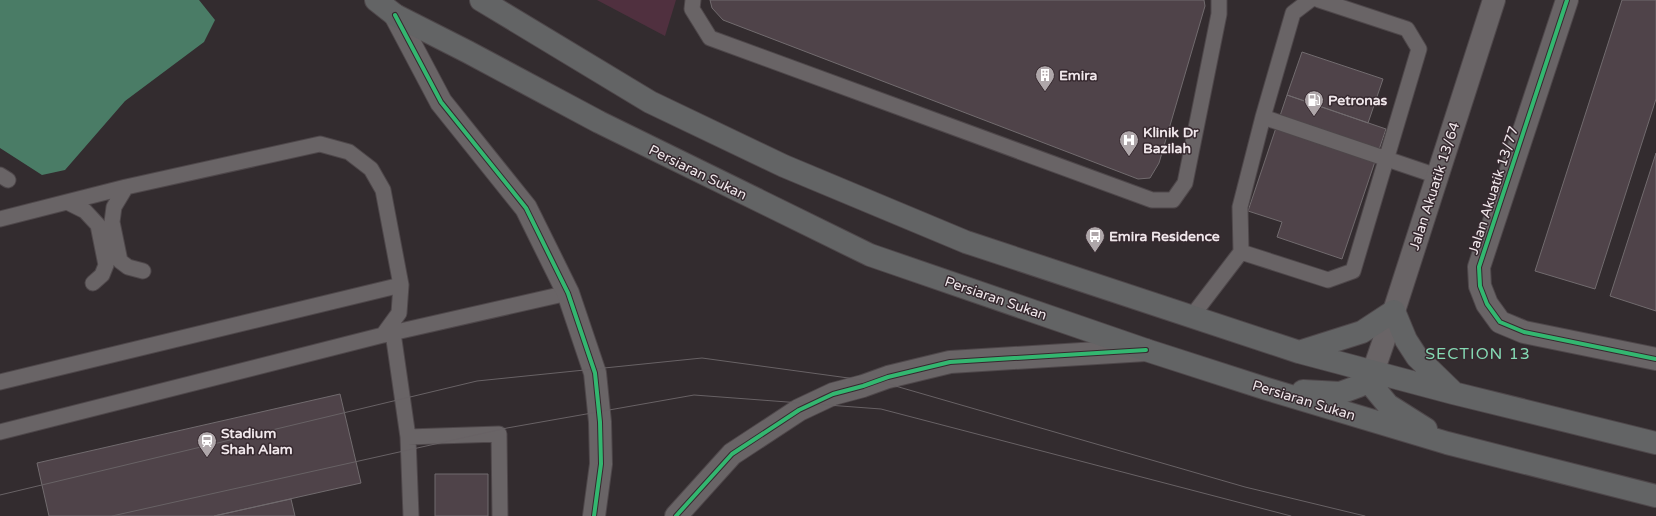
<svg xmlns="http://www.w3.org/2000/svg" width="1656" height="516" viewBox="0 0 1656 516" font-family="'Varela Round',sans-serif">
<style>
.green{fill:#50303f}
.water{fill:#4a7c66}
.building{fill:#4f4349;stroke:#716b6e}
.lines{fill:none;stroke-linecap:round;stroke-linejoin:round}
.service-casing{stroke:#4e474a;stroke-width:17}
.minor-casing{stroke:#4e474a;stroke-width:24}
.primary-casing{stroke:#4e474a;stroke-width:24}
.service{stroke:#696466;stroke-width:15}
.minor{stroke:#696466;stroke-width:22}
.primary{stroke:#636465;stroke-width:22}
.tram{stroke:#686265;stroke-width:1}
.cycleway-casing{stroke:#36292f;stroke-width:6}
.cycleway{stroke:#33b770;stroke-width:4}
.labels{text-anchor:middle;stroke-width:3;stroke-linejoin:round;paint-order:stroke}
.poi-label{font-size:14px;font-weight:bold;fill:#f0e7eb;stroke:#36292f;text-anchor:start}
.street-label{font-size:14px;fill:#f0e7eb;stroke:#36292f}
.quarter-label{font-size:16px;letter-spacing:1px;fill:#84d9b3;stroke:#36292f}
</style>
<rect width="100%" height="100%" fill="#332c2f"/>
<!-- green -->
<path class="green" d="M597,0H676L665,36Z"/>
<!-- water -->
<path class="water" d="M0,0H199L215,20L204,42L125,101L65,170L42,175L0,148Z"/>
<!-- building -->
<path class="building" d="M710,0H1204L1205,6L1159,163L1150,178L1138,179L723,20L712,8Z
M1622,0H1656V99L1595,289L1535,271Z
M1302,52L1383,79L1368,123L1287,95Z
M1287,95L1386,129L1342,259L1277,237L1282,222L1248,211Z
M1656,153V311L1610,296Z
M340,394L361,483L214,516H49L37,463Z
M435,474H488V516H435Z
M291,499L295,516H214Z"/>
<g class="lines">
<defs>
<path id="service" d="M693,0L692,9L710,38L1152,200H1173L1185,183L1219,14V0
M1263,117L1437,176
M0,175L8,180
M126,187L114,207L112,222L120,261L128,267L143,271
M67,202L85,211L98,225L106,265L102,275L93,283
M0,219L126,187L320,144L349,152L371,169L383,190L401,285L399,313L383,335
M1241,252L1328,280L1353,271L1419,49L1407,29L1319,0
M1192,316L1241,252L1240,207L1263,117L1293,13L1310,0
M393,333L408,437L411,516
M0,382L401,285
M0,432L383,335L568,293
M408,437L499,434L500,516"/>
<path id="minor" d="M1567,0L1479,267L1480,286L1487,304L1500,322L1524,332L1656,359
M395,15L441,102L526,208L568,293L595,373L600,422L601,464L594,516
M1373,372L1394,311L1494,0
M676,516L732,454L799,410L833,394L863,386L888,377L950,362L1146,350"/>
<path id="primary" d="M376,0L395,15L468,52L599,122L870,255L1146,350L1267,389L1447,443L1656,496
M481,0L650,102L784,166L966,242L1299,352L1453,393L1656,443
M1299,352L1362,332L1394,311L1406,340L1417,357L1452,391
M1373,372L1374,388L1388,405L1426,429
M1303,391L1340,393L1359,386L1373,372"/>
</defs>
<!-- service casing -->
<use href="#service" class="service-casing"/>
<!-- minor casing -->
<use href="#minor" class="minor-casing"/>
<!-- primary casing -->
<use href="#primary" class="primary-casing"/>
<!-- service -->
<use href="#service" class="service"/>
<!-- minor -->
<use href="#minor" class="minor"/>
<!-- primary -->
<use href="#primary" class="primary"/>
<!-- tram -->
<path class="tram" d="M0,495L477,381L702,358L885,383L1245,487L1365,516
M112,516L507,428L694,395L881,409L1291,516"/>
<defs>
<path id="cycleway" d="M1567,0L1479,267L1480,286L1487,304L1500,322L1524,332L1656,359
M395,15L441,102L526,208L568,293L595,373L600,422L601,464L594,516
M676,516L732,454L799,410L833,394L863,386L888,377L950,362L1146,350"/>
</defs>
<!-- cycleway casing -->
<use href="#cycleway" class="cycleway-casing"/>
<!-- cycleway -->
<use href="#cycleway" class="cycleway"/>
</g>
<!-- icons -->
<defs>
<symbol id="building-pin" viewBox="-11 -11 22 30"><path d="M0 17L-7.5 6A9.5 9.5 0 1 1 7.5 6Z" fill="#aea6a9" stroke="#36292f"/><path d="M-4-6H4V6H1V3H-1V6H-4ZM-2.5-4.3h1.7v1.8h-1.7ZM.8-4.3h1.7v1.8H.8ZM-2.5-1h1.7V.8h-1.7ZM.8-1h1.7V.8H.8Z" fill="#fff"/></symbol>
<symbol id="fuel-pin" viewBox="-11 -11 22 30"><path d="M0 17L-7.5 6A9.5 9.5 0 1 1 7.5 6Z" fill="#aea6a9" stroke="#36292f"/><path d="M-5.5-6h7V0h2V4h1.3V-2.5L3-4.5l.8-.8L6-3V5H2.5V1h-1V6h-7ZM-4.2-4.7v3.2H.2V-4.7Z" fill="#fff"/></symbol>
<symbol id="hospital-pin" viewBox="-11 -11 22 30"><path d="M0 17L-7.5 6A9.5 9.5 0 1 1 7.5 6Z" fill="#aea6a9" stroke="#36292f"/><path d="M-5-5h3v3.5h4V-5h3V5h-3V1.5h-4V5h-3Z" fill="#fff"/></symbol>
<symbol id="bus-pin" viewBox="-11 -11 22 30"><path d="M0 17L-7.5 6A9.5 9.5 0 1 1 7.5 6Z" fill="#aea6a9" stroke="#36292f"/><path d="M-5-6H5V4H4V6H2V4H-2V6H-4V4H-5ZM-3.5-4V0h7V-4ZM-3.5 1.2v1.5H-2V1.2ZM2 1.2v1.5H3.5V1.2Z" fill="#fff"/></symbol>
<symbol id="station-pin" viewBox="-11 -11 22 30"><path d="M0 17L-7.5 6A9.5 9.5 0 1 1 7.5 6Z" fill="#aea6a9" stroke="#36292f"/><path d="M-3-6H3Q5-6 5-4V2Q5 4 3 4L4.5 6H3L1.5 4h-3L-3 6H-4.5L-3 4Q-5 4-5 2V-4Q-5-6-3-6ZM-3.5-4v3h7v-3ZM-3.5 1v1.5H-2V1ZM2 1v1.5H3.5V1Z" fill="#fff"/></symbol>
</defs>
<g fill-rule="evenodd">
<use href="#building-pin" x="1034" y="64" width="22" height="30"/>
<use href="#fuel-pin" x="1303" y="89" width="22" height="30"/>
<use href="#hospital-pin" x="1118" y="129" width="22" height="30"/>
<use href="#bus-pin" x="1084" y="225" width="22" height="30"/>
<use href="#station-pin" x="196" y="430" width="22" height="30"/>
</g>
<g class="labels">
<!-- poi labels -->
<g class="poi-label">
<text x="1059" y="80">Emira</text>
<text x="1328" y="105">Petronas</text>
<text x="1143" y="137">Klinik Dr<tspan x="1143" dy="16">Bazilah</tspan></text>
<text x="1109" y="241">Emira Residence</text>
<text x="221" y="438">Stadium<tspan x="221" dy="16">Shah Alam</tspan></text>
</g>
<!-- street labels -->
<g class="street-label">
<text transform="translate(698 172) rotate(26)" y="5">Persiaran Sukan</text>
<text transform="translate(1434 186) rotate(-72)" y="5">Jalan Akuatik 13/64</text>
<text transform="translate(1493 190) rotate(-72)" y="5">Jalan Akuatik 13/77</text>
<text transform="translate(996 298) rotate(19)" y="5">Persiaran Sukan</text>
<text transform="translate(1304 400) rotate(17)" y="5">Persiaran Sukan</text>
</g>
<!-- quarter labels -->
<g class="quarter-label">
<text x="1478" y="359">SECTION 13</text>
</g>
</g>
</svg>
